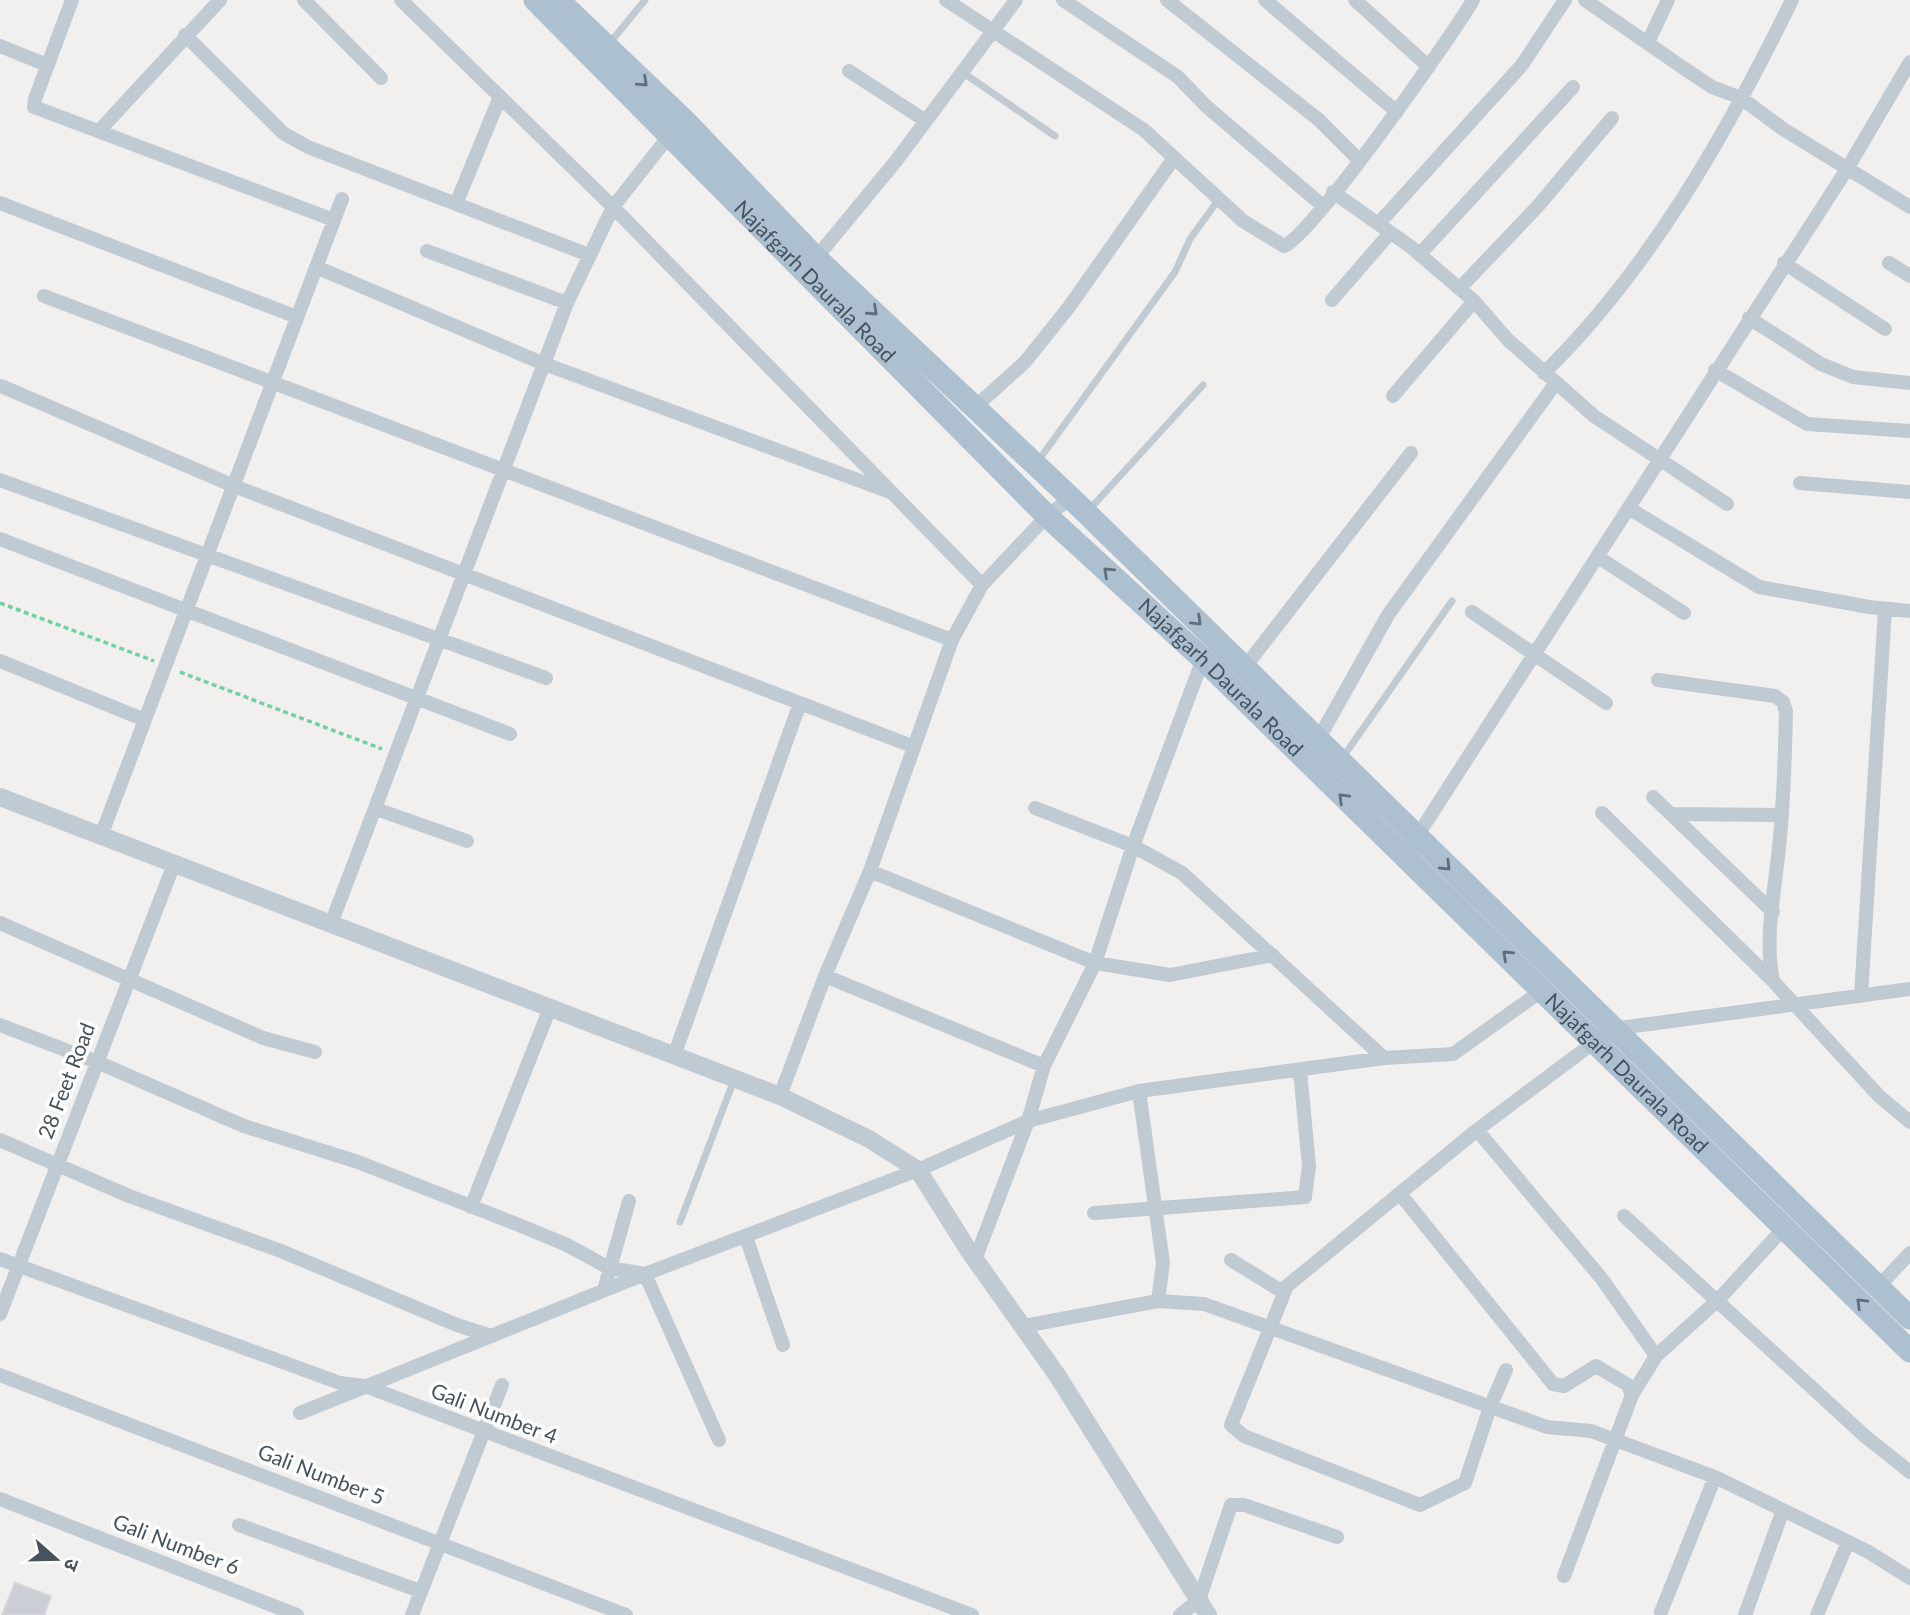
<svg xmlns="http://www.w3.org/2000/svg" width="1910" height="1615" viewBox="0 0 1910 1615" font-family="Lato,'Noto Sans Devanagari',sans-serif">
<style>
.building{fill:#cbced4;stroke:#d3d5db;stroke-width:2}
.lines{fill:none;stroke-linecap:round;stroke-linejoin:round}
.path{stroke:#70d39f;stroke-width:3.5;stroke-dasharray:5 3.5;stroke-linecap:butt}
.service{stroke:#bfcad2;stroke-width:7}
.minor{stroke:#bfcad2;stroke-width:14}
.tertiary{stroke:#bfcad2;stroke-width:18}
.primary{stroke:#adc0d0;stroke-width:23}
.oneway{stroke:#606e7a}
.labels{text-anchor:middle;stroke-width:7;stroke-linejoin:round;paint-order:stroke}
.street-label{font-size:21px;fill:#46535e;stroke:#fff}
</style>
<rect width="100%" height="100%" fill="#f2efef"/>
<!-- building -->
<path class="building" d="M15,1583L51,1596L44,1615H2Z"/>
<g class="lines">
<!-- path -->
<path class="path" d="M0,603L154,661
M180,672L382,749"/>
<!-- service -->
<path class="service" d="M609,44L645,0
M962,72L1055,136
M1038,461L1175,272L1190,239L1219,199
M1088,511L1203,385
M1341,760L1452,601
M680,1222L734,1080"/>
<!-- minor -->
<path class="minor" d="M72,0L35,99L34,107L334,220
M304,0L381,78
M401,0L613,207L982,585
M946,0L1144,130L1243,221L1284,246C1310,238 1453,35 1473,0
M1063,0L1178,77L1206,106L1323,206
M1167,0L1319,120L1359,160
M1265,0L1397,112
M1355,0L1429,67
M1585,0L1682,67L1712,87L1741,98L1783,129L1910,207
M185,35L283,133L308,147L589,255
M1648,42L1668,0
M0,46L47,65
M849,71L926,121
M99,131L220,0
M1333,192L1411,247L1474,301L1508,340L1594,416L1727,504
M0,203L297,317
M456,204L500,97
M1380,222L1522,65L1565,0
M427,251L567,303
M1420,254L1573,87
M1784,263L1885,329
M1889,263L1910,276
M811,264L896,161L1016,0
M316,267L542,363L890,492
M1460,288L1538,206L1612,118
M44,296L952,640
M1332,300L1390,233
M1749,318L1821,364L1853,377L1910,383
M1715,370L1807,424L1910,431
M1544,373C1650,269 1727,133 1792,0
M1,386L234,486L912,746
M1393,396L1474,301
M975,407L1025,362L1069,307L1174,158
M0,480L546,678
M1800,483L1910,492
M1630,509L1759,587L1869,607L1910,611
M0,539L510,734
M1598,557L1684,613
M1472,612L1606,703
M0,661L145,720
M1245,667L1411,453
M1658,680L1775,696L1783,702L1786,712C1785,757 1784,802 1779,847C1775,889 1764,939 1773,981L1879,1096L1910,1122
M1319,738L1388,615L1555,384
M1653,797L1773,912
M1035,808L1133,846L1182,873L1384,1058
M376,809L467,841
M1602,813L1773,981
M1671,814L1782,815
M101,836L342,199
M1414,841L1847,169L1910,62
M870,871L1095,963L1170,975L1273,955
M0,923L263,1038L315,1052
M331,924L567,303L613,207L673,131
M825,976L1044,1066
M1861,996L1885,609
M0,1025L97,1062L244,1126L358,1162L519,1225L567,1245L609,1268L645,1274L719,1440
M674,1056L800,703
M1139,1091L1163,1263L1158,1301
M780,1096L825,976L870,871L952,640L982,585L1047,516L1071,498
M1477,1130L1602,1279L1656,1356
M0,1140L129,1196L281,1251L457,1325L491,1336
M1401,1195L1553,1384L1564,1386L1596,1366L1628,1385L1632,1395L1564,1576
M471,1207L550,1008
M1094,1213L1305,1197L1309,1166L1300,1071
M1624,1216L1866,1437L1910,1472
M746,1237L783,1345
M0,1259L340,1383L365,1386L972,1615
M975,1260L1028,1121L1044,1066L1095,963L1133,846L1203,659
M1231,1260L1283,1292
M1878,1287L1910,1253
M604,1290L629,1201
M0,1314L174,864
M1024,1326L1158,1301L1204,1304L1547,1427L1591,1431L1715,1477L1867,1551L1910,1578
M1506,1370L1490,1407L1465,1483L1420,1505L1244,1436L1231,1425L1287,1286L1477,1130L1612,1029L1910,989
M0,1375L626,1615
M1632,1395L1656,1356L1719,1299L1784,1228
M300,1413L645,1274L918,1170L1028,1121L1139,1091L1384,1058L1453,1054L1544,989
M0,1499L297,1615
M239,1525L420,1591
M1661,1612L1715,1477
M412,1615L502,1385
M1180,1615L1199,1600L1231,1505H1244L1337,1537
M1745,1615L1783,1510
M1817,1615L1848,1542"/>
<!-- tertiary -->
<path class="tertiary" d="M0,797L780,1096L869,1139L918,1170L969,1251L1057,1375L1208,1615"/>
<!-- primary -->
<g class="primary">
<path id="s1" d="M535,0L1047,516L1203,659L1910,1351"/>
<path d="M558,0L684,120L816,258L1071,498L1910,1318"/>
</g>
</g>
<!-- one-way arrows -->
<defs><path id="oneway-chevron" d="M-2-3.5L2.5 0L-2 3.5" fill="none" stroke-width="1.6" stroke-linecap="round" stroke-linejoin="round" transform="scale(1.75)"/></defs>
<g class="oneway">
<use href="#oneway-chevron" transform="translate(643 82) rotate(43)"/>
<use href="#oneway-chevron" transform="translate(873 311) rotate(43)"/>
<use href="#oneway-chevron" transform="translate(1108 572) rotate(-137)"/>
<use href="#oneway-chevron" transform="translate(1197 621) rotate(44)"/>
<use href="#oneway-chevron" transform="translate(1343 798) rotate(-136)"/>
<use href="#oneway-chevron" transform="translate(1446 866) rotate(45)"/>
<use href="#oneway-chevron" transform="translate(1507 955) rotate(-137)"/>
<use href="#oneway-chevron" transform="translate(1861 1303) rotate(-136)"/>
</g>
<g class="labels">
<!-- street labels -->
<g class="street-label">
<text dy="7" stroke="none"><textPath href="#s1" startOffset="397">Najafgarh Daurala Road</textPath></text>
<text dy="7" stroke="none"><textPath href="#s1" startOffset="964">Najafgarh Daurala Road</textPath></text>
<text dy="7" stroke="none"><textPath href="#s1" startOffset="1531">Najafgarh Daurala Road</textPath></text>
<text transform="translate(67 1081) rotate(-69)" y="7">28 Feet Road</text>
<text transform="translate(494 1414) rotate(21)" y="7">Gali Number 4</text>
<text transform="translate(321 1475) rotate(21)" y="7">Gali Number 5</text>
<text transform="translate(176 1545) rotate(21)" y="7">Gali Number 6</text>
</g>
</g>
<!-- north arrow -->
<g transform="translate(56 1559) rotate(110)" stroke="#ffffff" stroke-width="5" paint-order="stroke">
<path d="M0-5L12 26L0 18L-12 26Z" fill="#46535e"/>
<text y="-10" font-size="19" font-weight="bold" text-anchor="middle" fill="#46535e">उ</text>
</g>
</svg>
